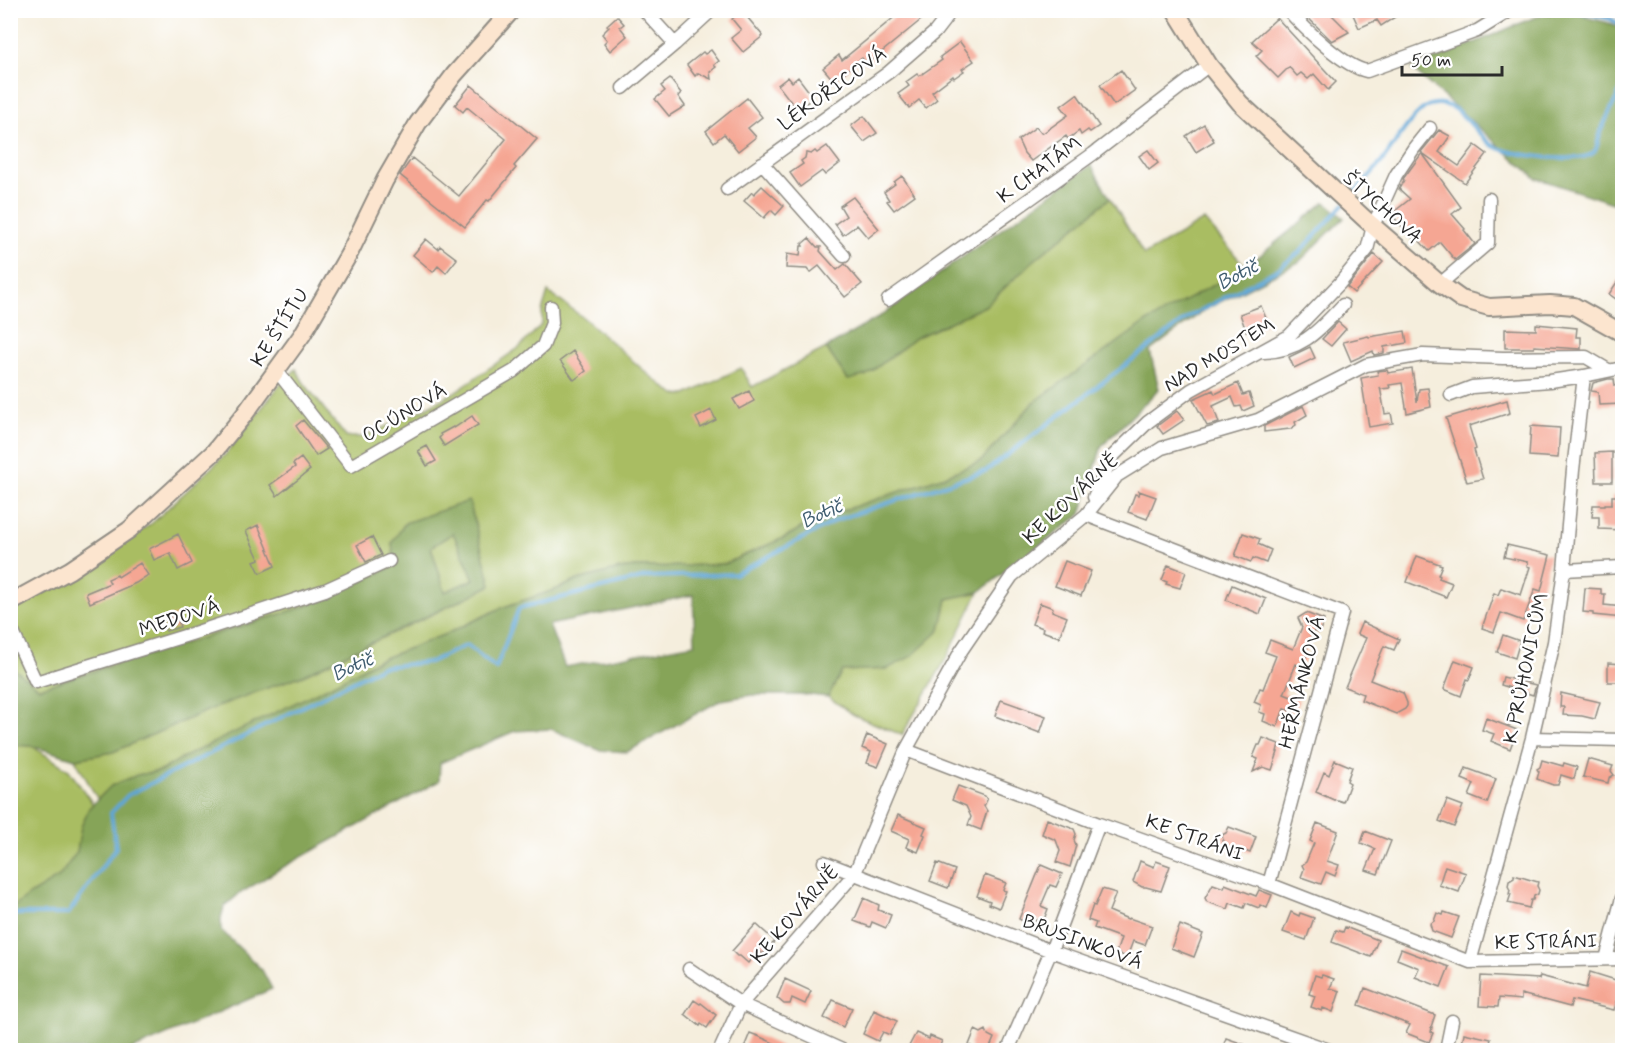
<svg xmlns="http://www.w3.org/2000/svg" width="1633" height="1061" viewBox="0 0 1633 1061" font-family="Mynerve,sans-serif">
<style>
.green{fill:#a9bd62;stroke:#6a7446;stroke-width:1.5}
.forest{fill:#86a458;stroke:#586842;stroke-width:1.5;fill-rule:evenodd}
.lines{fill:none;stroke-linecap:round;stroke-linejoin:round}
.stream{stroke:#5ea6d5;stroke-width:4}
.building{fill:#f5a693}
.street-casing{stroke:#908c84;stroke-width:15}
.secondary-casing{stroke:#908c84;stroke-width:20}
.street{stroke:#fff;stroke-width:12}
.secondary{stroke:#fce5cf;stroke-width:16}
.labels{text-anchor:middle;stroke-width:5;stroke-linejoin:round;paint-order:stroke}
.street-label{font-size:20px;fill:#2b2b2b;stroke:#fff}
.water-label{font-size:21px;font-style:italic;fill:#3f5c6f;stroke:#fff}
</style>
<rect width="100%" height="100%" fill="#fff"/>
<filter id="ink" filterUnits="userSpaceOnUse"><feTurbulence type="fractalNoise" baseFrequency=".0167" numOctaves="2"/><feDisplacementMap in="SourceGraphic" scale="12" xChannelSelector="R" yChannelSelector="G"/><feConvolveMatrix kernelMatrix="1 2 1 2 8 2 1 2 1" color-interpolation-filters="sRGB"/></filter>
<filter id="wash" filterUnits="userSpaceOnUse"><feTurbulence type="fractalNoise" baseFrequency=".008" numOctaves="4" result="noise"/><feDisplacementMap in="SourceGraphic" scale="24" xChannelSelector="R" yChannelSelector="G"/><feGaussianBlur stdDeviation="1.35" result="paint"/><feColorMatrix in="noise" values="0 0 0 0 0 0 0 0 0 0 0 0 0 0 0 0 0 1.4 0 .05"/><feComposite in="paint" operator="in"/></filter>
<g filter="url(#wash)">
<rect width="100%" height="100%" fill="#f5eedd"/>
<!-- green -->
<path class="green" d="M1110,198L1144,255L1204,220L1246,267L1145,324L1033,403L981,461L945,476L815,520L786,537L724,564L662,567H635L620,569L578,580L557,589L501,608L446,634L374,662L328,687L184,757L161,771L137,775L98,800L75,759L113,752L218,706L303,675L435,613L491,585L469,501L392,543L395,566L307,606L39,688L14,669L11,668L10,611L89,567L152,523L225,455L279,386L296,369L304,383L346,437H363L422,410L453,393L520,347L542,324V311L548,292L585,319L649,375L675,395H686L741,368L752,387L826,348L848,380L867,375L915,338L985,306L1031,263Z
M453,533L474,579L445,592L431,547Z
M979,592L946,659L902,735L854,715L828,697L842,671L887,669L940,630L947,599Z
M11,745L32,746L69,770L93,804L81,827L77,852L59,877L31,894L11,909Z"/>
<!-- forest -->
<path class="forest" d="M1559,11C1572,10 1577,14 1589,18C1603,22 1609,21 1622,29V206L1536,178L1412,69L1533,18Z
M1091,165L1110,198L1031,263L985,306L915,338L867,375L848,380L826,348L876,319Z
M1325,202L1344,218L1299,262L1206,309L1150,351L1159,389L1102,446L1081,514L979,592L947,599L940,630L912,656L887,669L842,671L828,697L810,695H752L721,700L627,752L599,750L551,729L515,731L440,763L439,781L278,870L239,894L224,907L221,918V930L262,970L272,989L132,1050H11V909L31,894L59,877L77,852L81,827L89,808L111,786L137,775L161,771L184,757L328,687L374,662L446,634L501,608L557,589L578,580L620,569L635,567H662L725,564L786,537L815,520L945,476L981,461L1033,403L1145,323L1246,267ZM693,595L695,644L565,667L549,625Z
M469,501L491,585L474,594L303,675L218,706L113,752L75,759L32,746L11,745L10,668L14,669L39,688L307,606L395,566L392,543L405,523ZM453,533L474,579L445,592L431,547Z"/>
<g class="lines">
<!-- stream -->
<path class="stream" d="M1575,10L1611,19L1622,26
M1349,198C1359,187 1370,176 1380,164C1392,149 1413,111 1430,105C1459,97 1473,133 1492,145C1507,155 1585,166 1595,151C1598,146 1598,139 1600,134C1605,120 1615,101 1622,88
M10,920L12,914H68L116,848L111,813L128,795L381,667L430,662L467,645L496,668L519,608L646,577L735,574L839,519L986,471L1190,316L1278,269L1301,251L1344,204"/>
</g>
<g id="blocks">
<!-- building -->
<path class="building" d="M903,10H913L921,20L867,64L862,58L834,81L823,68L839,55L842,60Z
M1300,10H1327L1349,32L1332,41Z
M1351,10H1406L1381,26L1377,20L1359,28Z
M742,11L763,36L743,52L731,38L741,30L732,19Z
M617,16L624,24L620,27L627,36L610,51L604,43L607,40L602,34L609,27L607,25Z
M1277,18L1336,82L1328,90L1314,74L1308,79L1301,73L1297,76L1289,67L1278,78L1256,56L1262,50L1252,41Z
M960,42L974,61L962,69L964,71L954,78L953,76L932,92L937,99L926,108L919,100L909,108L898,94L909,86L906,82L917,74L919,76L942,60L940,57Z
M711,50L719,61L714,65L716,67L710,72L711,79L698,73L695,76L687,65L703,52L705,54Z
M1121,70L1135,90L1114,105L1100,85Z
M788,77L792,82L798,77L813,97L798,111L778,85Z
M670,79L681,93L678,96L685,106L669,116L655,99L665,91L661,86Z
M471,85L537,139L514,166L516,168L489,201L487,200L465,227L400,175L412,158L459,196L506,139L467,107L463,112L455,105Z
M1077,94L1099,126L1090,132L1088,130L1081,135L1079,131L1068,139L1066,136L1031,161L1024,153L1018,140L1036,127L1041,133L1042,132L1043,133L1068,115L1061,106Z
M747,98L762,117L748,128L756,137L738,151L724,134L714,142L706,131Z
M864,116L877,133L864,142L851,126Z
M1204,124L1214,141L1196,152L1186,136Z
M1439,130L1450,136L1439,152L1459,166L1475,145L1487,154L1465,183L1421,152Z
M827,146L840,163L825,175L822,171L800,187L790,173L803,164L801,161L805,158L806,153L811,154L815,151L817,153Z
M1148,150L1158,163L1149,170L1139,156Z
M1422,153L1461,207L1452,214L1465,229L1464,230L1475,244L1455,260L1440,242L1429,251L1415,236L1412,238L1391,214L1410,199L1399,189L1404,180L1403,179Z
M902,176L915,195L894,210L887,201L889,200L884,192L895,184L894,182Z
M762,186L784,206L776,215L771,210L764,218L744,201L752,192L754,194Z
M853,197L879,229L868,238L857,225L843,235L835,224L846,216L840,206Z
M809,238L817,247H821L820,251L837,270L845,264L862,284L845,297L819,266L810,273L807,269L786,268L787,254L800,256L801,246H803L802,244Z
M426,239L438,249L440,246L457,259L446,273L438,266L433,272L413,255Z
M1374,254L1383,262L1354,293L1347,287Z
M1623,273V304L1609,294Z
M1261,306L1268,323L1246,331L1240,314Z
M1338,322L1346,329L1331,346L1322,339Z
M1536,324L1577,328L1576,337H1581V349L1534,346V348H1505V329L1536,330Z
M1405,331L1407,343L1384,347V353L1374,355L1373,351L1351,361L1343,342L1368,336L1369,337Z
M1310,347L1315,358L1294,368L1289,357Z
M573,351L586,371L574,380L560,361Z
M1412,369L1417,402L1419,389L1428,388L1431,407L1407,413L1402,383L1389,385L1390,388L1381,389L1380,387L1385,414L1391,413L1393,423L1369,427L1361,378L1378,375L1377,371L1387,370L1388,373Z
M1608,379H1614L1615,386H1621L1622,404L1599,405L1598,392L1591,391L1593,383Z
M1238,383L1243,395L1249,393L1254,406L1243,411L1241,406L1236,407L1232,397L1213,406L1219,423L1207,426L1193,399L1213,390L1215,394Z
M749,391L754,401L739,409L733,399Z
M1507,400L1510,413L1469,426L1476,449L1474,450L1483,479L1467,482L1446,418Z
M1303,406L1307,415L1295,422L1296,425L1290,429L1264,432V426Z
M711,410L716,420L701,428L696,418Z
M1177,411L1184,420L1163,434L1157,426Z
M472,416L478,425L444,446L439,438L441,436L440,434L453,427L454,428Z
M303,420L327,449L316,456L296,426Z
M1531,426L1560,428L1558,458L1529,456Z
M427,446L436,461L427,466L418,451Z
M1612,452V482H1596L1595,453Z
M301,458L310,470L277,496L270,485L295,467L293,464Z
M1139,491L1156,497L1147,519L1128,512L1135,494L1138,495Z
M1612,496H1623V530L1599,529V517H1592L1593,505H1605V504H1612Z
M258,525L275,566L260,573L254,561L259,559L246,531Z
M1243,533L1260,539L1258,544L1271,550L1266,563L1253,558L1251,562L1235,556Z
M178,534L192,563L178,570L170,553L154,560L149,549Z
M372,537L381,555L366,562L357,545Z
M1507,545L1550,555L1541,591L1535,589L1523,621L1501,613L1494,632L1482,628L1494,593L1498,595L1501,588L1521,595L1530,567L1527,566L1528,562L1504,557Z
M1417,556L1442,565L1438,575L1440,576L1439,578L1452,583L1446,597L1407,582Z
M1065,561L1091,571L1081,596L1055,586Z
M140,563L148,575L136,583L90,603L86,593L110,583L108,579L117,575L118,577Z
M1168,565L1186,572L1180,588L1166,584L1167,582L1162,580Z
M1232,585L1266,599L1260,614L1226,600Z
M1585,588L1601,589V594H1605L1604,605L1623,607V618L1593,615V613L1583,612Z
M1040,603L1053,608L1052,611L1067,617L1059,637L1042,631L1043,628L1032,624Z
M1306,613L1324,620L1319,633L1314,631L1305,653L1307,654L1302,667L1296,664L1284,694L1299,700L1294,712L1284,709L1277,727L1263,721L1265,714L1259,712L1261,705L1254,702L1260,688L1263,689L1276,656L1265,652L1270,640L1293,649L1302,627L1298,618Z
M177,615L180,627L166,631L163,619Z
M1362,622L1399,639L1394,650L1384,646L1370,680L1403,693L1407,703V706L1405,709L1396,714L1361,700L1363,694L1345,687L1366,638L1357,634Z
M1503,635L1520,641L1515,658L1497,652Z
M1455,660L1474,667L1469,680L1467,679L1461,696L1444,689Z
M1608,663L1623,664V682H1608Z
M1503,677L1536,685L1533,695L1501,685Z
M1561,693L1600,702L1595,719L1582,716L1563,715L1564,707H1560Z
M1001,700L1046,716L1040,733L995,716Z
M1486,718L1517,730L1510,749L1491,741L1494,734L1482,730Z
M867,735L888,744L878,767L867,763L871,752L862,748Z
M1263,738L1279,744L1277,752H1278L1272,770L1263,767L1253,772L1258,759L1253,757L1258,745H1260Z
M1588,759L1613,766L1611,771L1614,775L1609,778L1608,783L1583,777Z
M1335,760L1352,767L1347,781L1350,783L1343,802L1334,799V800L1316,792L1324,772L1329,775Z
M1542,760L1563,766L1564,763L1577,767L1574,779L1561,775L1558,785H1553L1537,779L1539,772L1537,769L1540,767Z
M1466,768L1496,779L1487,803L1469,796L1474,784L1462,779Z
M958,786L985,796L987,800L984,806L987,811L981,830L968,825L971,817L966,806L952,800Z
M1447,800L1463,806L1454,827L1439,821Z
M898,815L926,827L923,834L925,835L918,852L906,847L909,839L891,831Z
M1047,819L1074,829L1076,834L1074,840L1076,845L1070,867L1056,862L1060,851L1056,840L1042,834Z
M1317,823L1338,831L1327,861L1339,865L1335,876L1326,872L1321,884L1301,877L1304,869L1302,865L1306,862L1314,843L1310,841Z
M1229,827L1256,837L1250,853L1238,848L1236,853L1221,846L1223,840L1222,835L1226,833Z
M1365,831L1391,841L1378,874L1366,870L1375,849L1361,843Z
M1140,861L1154,867L1156,861L1170,866L1161,891L1146,887H1142L1133,882Z
M937,863L955,870L948,888L930,881Z
M1041,865L1062,874L1056,887L1050,885L1041,906L1048,909L1043,922L1036,920L1034,925L1028,924L1019,919Z
M1445,866L1466,873L1459,892L1439,885Z
M985,875L1006,883L1003,890L1006,891L999,908L989,904L990,901L977,896Z
M1514,875L1538,882L1537,886L1539,890L1538,894L1534,896L1533,900H1531L1529,908L1508,903L1511,894H1509L1510,890L1508,886L1509,881L1514,878Z
M1213,884L1224,888L1225,884L1256,896L1259,890L1272,895L1267,908L1260,905L1259,908L1246,903L1244,908L1230,903L1228,909L1207,902L1205,898Z
M1102,889L1116,893L1109,911L1128,919L1129,918L1152,926L1145,945L1133,941L1127,957L1116,953L1121,938L1094,928L1096,923L1088,920L1093,905L1095,906Z
M864,898L879,905L878,910L891,915L886,928L872,922L870,927L854,921Z
M1291,912L1299,916L1300,913L1314,918L1306,940L1283,932Z
M1444,912L1459,917L1451,938L1432,931L1430,924L1434,921L1437,913L1443,915Z
M756,924L775,941L763,954L759,950L748,963L740,956H737L732,951Z
M1180,925L1203,934L1194,957L1171,948Z
M1345,927L1378,940L1371,957L1332,942L1336,930L1343,932Z
M1401,949L1449,967L1441,987L1415,977L1419,968L1397,959Z
M1590,972L1622,982L1614,1010L1572,1000L1570,1007L1521,994V1000L1499,998L1498,1007L1479,1006L1481,976L1539,979L1540,976L1586,988Z
M1315,975L1321,977L1322,975L1334,979L1330,988L1340,991L1333,1012L1323,1008L1322,1011L1311,1007L1315,996L1309,994Z
M785,979L811,991L805,1004L792,998L790,1004H784L777,998Z
M1365,988L1435,1015L1431,1027H1432L1431,1032L1433,1033L1429,1042L1406,1033L1410,1025L1359,1005Z
M694,1000L700,1004L701,1003L716,1015L707,1028L701,1024L700,1026L685,1014Z
M833,1000L852,1008L843,1027L824,1018Z
M874,1010L897,1021L890,1035L883,1032L878,1041L863,1034Z
M975,1030L981,1033L986,1030L988,1035L994,1038L989,1050H969L971,1046L969,1045Z
M750,1033L758,1036L789,1050H743Z
M916,1033L929,1039L930,1036L942,1041L938,1050H915L908,1048Z
M1464,1033L1491,1039L1488,1050H1461Z
M1226,1038L1258,1049V1050H1222Z"/>
</g>
</g>
<g filter="url(#ink)">
<use href="#blocks" fill-opacity="0" stroke="#908c84" stroke-width="1.5"/>
<g class="lines">
<defs>
<path id="street" d="M644,10L675,44
M1288,10C1304,28 1344,67 1367,71L1477,31L1511,10
M623,88L675,44L712,10
M762,163L844,256
M727,189L889,72L935,32L952,10
M1440,284L1488,243L1489,199
M888,300L1093,154L1209,65
M1264,352C1302,351 1319,330 1343,305
M277,371L351,466L514,371L543,346L552,323L551,307
M1451,395L1472,387L1550,381L1584,376L1622,368
M1094,497L1112,457L1148,422L1191,390L1289,336L1340,283L1367,250L1373,226L1396,175L1414,148L1430,128
M1086,515L1342,613L1269,884
M1564,570L1622,567
M10,626L36,682L191,634L325,590L389,561
M1532,738L1622,740
M906,750L1099,824L1269,884L1470,962L1622,959
M824,862L1051,951L1329,1050
M1606,959L1622,898
M1470,962L1532,738L1554,642L1564,570L1573,470L1584,376
M689,969L741,1004L842,1050
M720,1050L741,1004L855,873L906,750L961,651L1012,576L1086,515L1117,476L1162,448L1258,420L1366,365L1423,355L1503,358L1586,357L1608,370
M1008,1050L1051,951L1099,824
M1446,1050L1452,1021"/>
<path id="secondary" d="M1175,10L1209,65L1240,103L1365,219L1440,284L1461,299L1489,307L1550,304L1574,306L1622,333
M10,603L70,570L129,530L213,453L244,415L302,335L349,254L385,180L418,123L454,75L512,10"/>
</defs>
<!-- street casing -->
<use href="#street" class="street-casing"/>
<!-- secondary casing -->
<use href="#secondary" class="secondary-casing"/>
<!-- street -->
<use href="#street" class="street"/>
<!-- secondary -->
<use href="#secondary" class="secondary"/>
</g>
</g>
<g class="labels">
<!-- street labels -->
<g class="street-label">
<text transform="translate(832 88) rotate(-36)" y="7">LÉKOŘICOVÁ</text>
<text transform="translate(1039 169) rotate(-36)" y="7">K CHATÁM</text>
<text transform="translate(1383 207) rotate(42)" y="7">ŠTYCHOVA</text>
<text transform="translate(279 327) rotate(-57)" y="7">KE ŠTÍTU</text>
<text transform="translate(1219 354) rotate(-31)" y="7">NAD MOSTEM</text>
<text transform="translate(404 412) rotate(-31)" y="7">OCÚNOVÁ</text>
<text transform="translate(1070 498) rotate(-43)" y="7">KE KOVÁRNĚ</text>
<text transform="translate(179 617) rotate(-18)" y="7">MEDOVÁ</text>
<text transform="translate(1525 668) rotate(-78)" y="7">K PRŮHONICŮM</text>
<text transform="translate(1301 682) rotate(-76)" y="7">HEŘMÁNKOVÁ</text>
<text transform="translate(1195 837) rotate(20)" y="7">KE STRÁNI</text>
<text transform="translate(794 914) rotate(-49)" y="7">KE KOVÁRNĚ</text>
<text transform="translate(1083 941) rotate(20)" y="7">BRUSINKOVÁ</text>
<text transform="translate(1546 941) rotate(-1)" y="7">KE STRÁNI</text>
</g>
<!-- water labels -->
<g class="water-label">
<text transform="translate(1237 274) rotate(-28)" y="7">Botič</text>
<text transform="translate(821 513) rotate(-25)" y="7">Botič</text>
<text transform="translate(352 666) rotate(-25)" y="7">Botič</text>
</g>
</g>
<!-- margin -->
<rect width="1633" height="1061" fill="none" stroke="#fff" stroke-width="36"/>
<!-- scale -->
<path d="M1402 66v9h100v-9" fill="none" stroke="#2b2b2b" stroke-width="3"/>
<text x="1411" y="66" font-size="18" fill="#2b2b2b" stroke="#ffffff" stroke-width="4.5" paint-order="stroke">50 m</text>
</svg>
